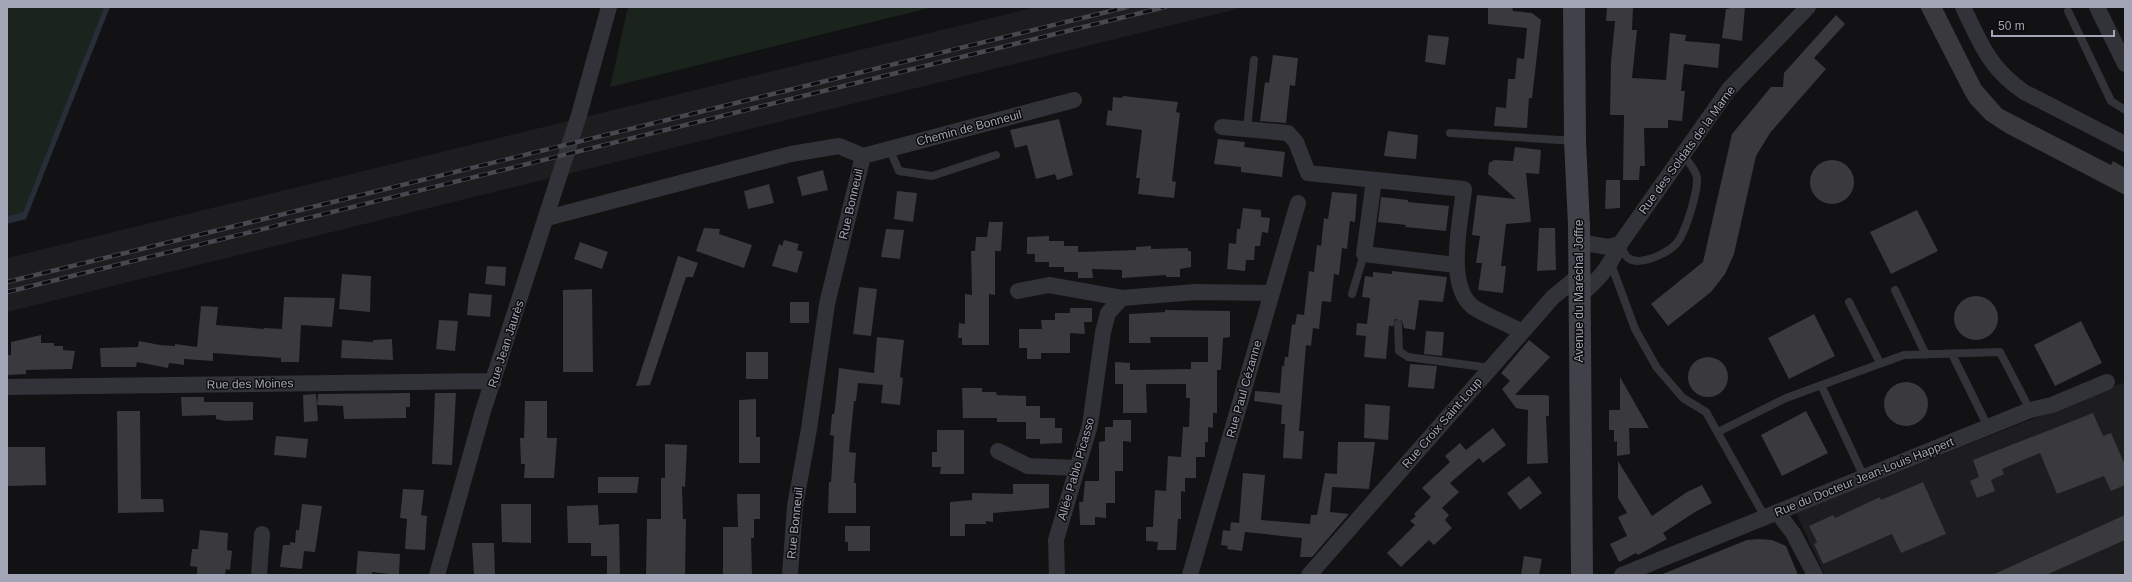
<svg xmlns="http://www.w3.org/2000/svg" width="2132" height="582" viewBox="0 0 2132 582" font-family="Helvetica,sans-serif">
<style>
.built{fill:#1d1d20}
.green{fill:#1b231d}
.water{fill:#272e38}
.building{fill:#39393e}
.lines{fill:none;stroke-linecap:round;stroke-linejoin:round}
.service{stroke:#323239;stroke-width:8}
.minor{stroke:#323239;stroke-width:16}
.secondary{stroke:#404149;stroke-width:22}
.rail-casing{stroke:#474850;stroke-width:4.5}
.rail{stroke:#0d0c0e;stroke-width:3;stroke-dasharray:9;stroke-linecap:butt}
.labels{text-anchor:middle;stroke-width:3;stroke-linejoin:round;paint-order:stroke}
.street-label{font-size:12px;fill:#a1a5b5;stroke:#0d0c0e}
</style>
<rect width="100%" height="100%" fill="#121113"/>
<!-- built -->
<path class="built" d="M1036,7H1245L7,312V258Z
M2125,382V575H1825L1796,513Z"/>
<!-- green -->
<path class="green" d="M7,7H104L23,212L7,216Z
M628,7H933L610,87Z"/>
<!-- water -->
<path class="water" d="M104,7H110L26,219L7,224V216L23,212Z"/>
<!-- building -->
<path class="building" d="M1488,7H1512L1513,11L1532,13L1541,20L1532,98H1529L1527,128L1494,126L1496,107L1506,108L1508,79H1515L1517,58L1524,59L1527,28L1488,24Z
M1607,7H1633L1632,30H1637L1632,78L1666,80L1670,33L1686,35L1685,41L1720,44L1718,68L1684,64L1681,91H1685L1682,121L1668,120V128H1644L1645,166H1640L1639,180H1623L1624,115H1610L1611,62L1615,21H1606Z
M1728,7H1745L1742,41L1722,38L1726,9H1729Z
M1920,7H1942L1981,85L2002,109L2111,165L2113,161L2125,168V195L2006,133L1986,120L1970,103L1964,93Z
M1836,15L1845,24L1814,58L1826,69L1770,133L1756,156L1734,254L1725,274L1711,292L1668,326L1651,304L1703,262L1732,134L1771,87H1783L1784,73Z
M1428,35L1449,37L1445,65L1425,62Z
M1273,55L1298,58L1295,86L1290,85L1286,123L1260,121L1265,82L1269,83Z
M1123,96L1178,102L1176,112L1180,113L1172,181L1176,182L1174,198L1138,194L1140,178H1136L1142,130L1106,125L1108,110L1112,111L1113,97L1122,98Z
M1059,119L1073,175L1057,180L1055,174L1036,179L1027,145L1015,148L1010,130Z
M1388,131L1418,135L1416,159L1384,156Z
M1218,139L1245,142L1244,147L1285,152L1282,177L1241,172V167L1214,164Z
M1515,147L1541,150L1539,174L1526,173L1531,222L1506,224L1501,266H1506L1503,293L1478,290L1482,263H1476L1480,236L1472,235L1477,195L1516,199L1488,174L1489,163L1494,160L1513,161Z
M1810 182a22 22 0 1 1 44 0a22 22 0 1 1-44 0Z
M823,170L828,190L802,196L797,177Z
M1606,180H1620V208L1605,209Z
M769,184L774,203L748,209L744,191Z
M897,191L917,193L913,222L894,219Z
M1332,192L1357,194L1355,222L1350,221L1347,249L1342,248L1339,275L1334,274L1331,302L1322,301L1319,329L1313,328L1311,346L1306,345L1299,431H1304L1302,459L1283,458L1285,424H1281L1282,405L1254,401L1255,391L1280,393L1282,366H1284L1285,357H1288L1292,324L1295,325L1297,314L1304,315L1309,271L1314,272L1317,245L1321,246L1324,218L1328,219Z
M1381,197L1408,200V202L1449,206L1446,231L1405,227L1406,225L1378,222Z
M1243,208L1261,210V217L1270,218L1268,233L1262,232L1260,246H1255L1254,260H1246L1245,271L1227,269L1229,243L1236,244L1237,229H1240Z
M1917,210L1938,251L1891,274L1870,232Z
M989,222H1003L1001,251H995V295L989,294V345H962V338H958L959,323L965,324V294L972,295L971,251H975L976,237H987Z
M704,228L720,229L719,234L752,245L744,268L696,251Z
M1539,228H1555L1556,270L1537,271Z
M886,229L904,230L900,259L881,257Z
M1049,236V241H1064V246H1078V252L1136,250V247L1151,246V249L1188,248V251H1191V267L1180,269V277H1166V275L1122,278V270L1092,269L1093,278H1078V272H1064V267H1049V262H1035V254H1027V237Z
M784,240L799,244L797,250L803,252L797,273L772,266L779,244L782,246Z
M580,242L608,252L602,269L574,259Z
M678,256L698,263L693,277H686L650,385L636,386Z
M487,266L506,267L505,286L485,284Z
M1392,271L1447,277L1443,302L1419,300L1415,330L1404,328L1402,321L1395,319L1393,326H1389L1386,359L1364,357L1366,336L1356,335L1357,323L1367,324L1370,298L1362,297L1365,276L1373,277V272L1392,274Z
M342,274L371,276L370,312L339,309Z
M859,287L877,289L871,336L853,334Z
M592,289L593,372H563V290Z
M469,293L492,295L490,317L467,315Z
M1954 318a22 22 0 1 1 44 0a22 22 0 1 1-44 0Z
M284,297L335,298L332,327L301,325L299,362H281V358L213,353V361L184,359V365L169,363L168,368L137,362L136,367H101L100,348L138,347L139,341L160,345L175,346V344L197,347L201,306L218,307L216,325L264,329V328L282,329Z
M790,302H809V323H790Z
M1070,308H1092V322H1084L1085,334L1070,333V353H1041V359H1027V348H1019V329H1042L1041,320H1055V313H1070Z
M1165,310L1230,311V337L1223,338L1221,370H1217V413H1213V428L1208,427V442H1205V457H1196V478H1185V492L1181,491V519H1178L1176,550H1157L1158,542L1146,541V527H1153L1155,490L1166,491L1168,456L1181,457L1183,427H1189L1190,398H1186V384H1146L1147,413H1123V384H1115V362L1130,363V370L1191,369V362H1208V337H1150L1151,343H1129V314L1165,312Z
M1814,314L1835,356L1789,379L1768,338Z
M439,320L458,321L455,351L436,349Z
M2081,321L2102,363L2055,386L2034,345Z
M1426,331L1444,332L1442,356L1424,354Z
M41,335V343H54V346H63V350L75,351L72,369L26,370V374L8,375V355H11V342Z
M877,337L904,340L900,377L903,378L900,405L881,403L883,385L858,383L856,401H854L849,452L856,453L854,483H856V513H828L829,482H831L834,436L830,435L832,414H834L835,408L839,368L874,373Z
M392,339L393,360L341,358L342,340L373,342V340Z
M1529,340L1550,357L1515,395H1546L1549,396V416H1546L1548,463L1527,464L1528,410L1516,408L1502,389L1510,381L1501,373Z
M746,352H768V379H746Z
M1688 377a20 20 0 1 1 40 0a20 20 0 1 1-40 0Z
M1410,364L1437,366L1434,389L1408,387Z
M1620,377L1649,428H1629L1630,454L1617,456V441L1614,442V430H1609V410H1620Z
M1884 404a22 22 0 1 1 44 0a22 22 0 1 1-44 0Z
M962,388H982V392H996L997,395L1026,396V406H1040V418H1055V428H1062V443L1040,444V439H1026V422H997V418H963Z
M410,393V407H406V418L344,419L343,406L317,405L318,394Z
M435,393H456L452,465L432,464Z
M316,394L318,421L304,422L303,395Z
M181,397H204V402H253V420L225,421L216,419V415L182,416Z
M756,399V437H760V463H739V400Z
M525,401H547V438H557L554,478H524L525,464H521L520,438H524Z
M1365,404L1390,406L1388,440L1364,438Z
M117,411H140L141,499H163L164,512L118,513Z
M1806,411L1828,453L1782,476L1761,435Z
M2093,413L2103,436L2111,433L2125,465V485L2111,491L2104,476L2057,494L2040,453L2002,469L2004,474L1991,480L1995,491L1977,498L1970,481L1979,477L1973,460Z
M1113,420H1131V442L1123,441V471H1115V503H1106V518L1095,517V525H1080L1079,502H1083L1085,481H1099V442L1105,441V427H1113Z
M1493,428L1506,445L1483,463L1479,458L1450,483L1459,492L1442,508L1449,515L1445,520L1452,528L1434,545L1429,540L1401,567L1387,553L1415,525L1410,521L1416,516L1414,514L1431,497L1422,488L1450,462L1445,456L1460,443L1466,450Z
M937,430H964V474H940L941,467H932V452H937Z
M276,436L308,439L306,458L274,455Z
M1338,442H1375L1369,489L1332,487L1330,512L1349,514L1312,557H1300L1302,538L1245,532L1242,551L1227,549L1228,546L1221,545L1223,530L1230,531L1231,522L1239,523L1243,473L1265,475L1261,520L1310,524L1311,515H1317L1325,473L1337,474Z
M665,444L687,445L685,487L682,486L683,519H686L685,575H646L647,519H661V478H665Z
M7,447H45L46,485L7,486Z
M1618,461L1652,516L1687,492L1702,485L1712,503L1695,512L1663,533L1667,539L1638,555L1636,553L1619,562L1610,544L1627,536L1618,517L1627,513L1618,498Z
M1529,476L1542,493L1520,510L1507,493Z
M598,477H639L637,493H598Z
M1923,482L1946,534L1901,553L1892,534L1823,564L1814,544L1817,542L1809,526L1833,515L1835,518L1880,497L1881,500Z
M1013,484H1049V508L993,513V522L986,521V524H965V536H950V502L972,500V493L1013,494Z
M403,489L424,490L421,515L427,516L425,550L405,549L407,519L400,518Z
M737,494H760V519H754V538H751L752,575H723V527H738Z
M302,504L322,506L315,552L304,551L302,569L280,567L283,545H290V542L295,543L296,530H299Z
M501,504H531V543L502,542Z
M598,505L599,525L619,524L620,575H607V556H591V543H568L567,506Z
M2125,515V540L2046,575H1992Z
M845,526H870V551H848V542H845Z
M200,530L228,533L227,550L232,551L230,570L226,569L225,575H197V567L190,566L192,549H198Z
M1758,539L1772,540L1786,546L1798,575H1660L1747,540Z
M472,543H494L495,575H474Z
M358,551L400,554L399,575L372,572V575H356Z
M1524,556L1542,559L1539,575H1521Z"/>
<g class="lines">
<!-- service -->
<path class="service" d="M2068,11L2111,101L2125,110
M1247,129L1254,60
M1450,133L1575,141
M889,148L899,171L932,176L996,155
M1620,244C1622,248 1624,255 1628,258C1640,267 1672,252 1679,240C1686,229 1698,192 1697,178C1696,169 1688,162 1683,155
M1611,264L1635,329L1657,368L1683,398L1706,412L1765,517
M1895,290L1926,355
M1352,294L1364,254
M1849,302L1880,363
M1398,324L1399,351L1408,357L1491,368
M1952,354L1988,427
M1821,385L1864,477
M1718,432L1786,398L1904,355L2000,352L2030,410"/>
<!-- minor -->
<path class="minor" d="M1963,7C1981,44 1989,68 2024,92L2125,144
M2097,7L2125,64
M1222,127L1288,133L1296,142L1308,173L1464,189C1461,219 1445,285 1473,307C1488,317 1507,323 1522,332
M863,156L1074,100
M1374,180L1364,254L1456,265
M547,218L791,154L839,146L863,156
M1579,242L1608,247L1620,244
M1018,291L1049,285L1122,298L1195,292L1272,293
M1579,296C1598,281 1610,266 1620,244L1729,89L1808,7
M7,387L488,381L493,383
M998,451L1028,466L1076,468
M1777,512L1793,533L1815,575
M259,575L262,534
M437,575L483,411L579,115L609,7
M790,575L795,506L809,429L827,304L863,156
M1057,575L1056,540L1090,425L1103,332L1108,313L1122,298
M1190,575L1298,203
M1309,575L1553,297L1580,275
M1622,575L1988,427L2030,410L2052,405L2107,382"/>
<!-- secondary -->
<path class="secondary" d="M1574,7L1575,141L1579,225L1582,575"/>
<defs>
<path id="rail" d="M7,282L1127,7
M7,292L1165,7"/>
</defs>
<!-- rail casing -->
<use href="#rail" class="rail-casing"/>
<!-- rail -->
<use href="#rail" class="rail"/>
</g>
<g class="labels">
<!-- street labels -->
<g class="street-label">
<text transform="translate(969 128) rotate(-15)" y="4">Chemin de Bonneuil</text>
<text transform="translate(1687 150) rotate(-54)" y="4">Rue des Soldats de la Marne</text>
<text transform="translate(851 204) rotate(-77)" y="4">Rue Bonneuil</text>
<text transform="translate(1579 291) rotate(-90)" y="4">Avenue du Maréchal Joffre</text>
<text transform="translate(506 344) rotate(-72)" y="4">Rue Jean Jaurès</text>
<text transform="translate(250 384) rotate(-1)" y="4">Rue des Moines</text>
<text transform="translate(1244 389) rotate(-74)" y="4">Rue Paul Cézanne</text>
<text transform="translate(1442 423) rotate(-49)" y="4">Rue Croix Saint-Loup</text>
<text transform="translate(1076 469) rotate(-74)" y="4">Allée Pablo Picasso</text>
<text transform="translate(1864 477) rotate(-22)" y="4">Rue du Docteur Jean-Louis Happert</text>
<text transform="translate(795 523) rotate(-84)" y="4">Rue Bonneuil</text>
</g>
</g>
<!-- border -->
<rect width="2132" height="582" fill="none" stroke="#a1a5b5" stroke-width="16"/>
<!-- scale -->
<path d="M1992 30v6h122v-6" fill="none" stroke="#a1a5b5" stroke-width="2"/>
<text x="1998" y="30" font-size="12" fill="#a1a5b5" stroke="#0d0c0e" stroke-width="3" paint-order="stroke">50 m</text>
</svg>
